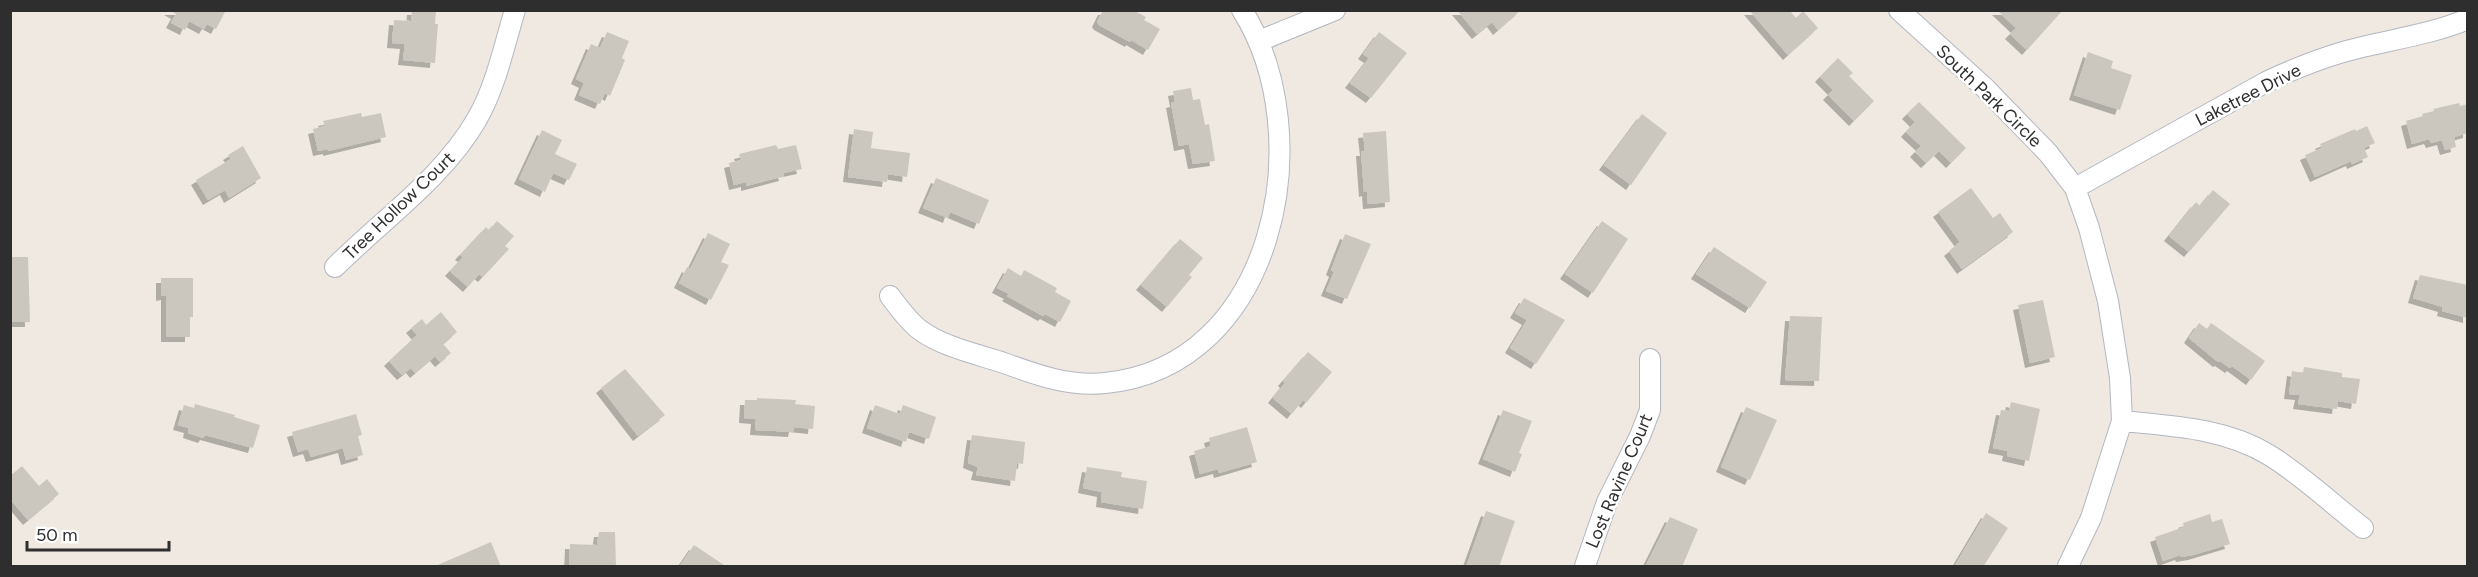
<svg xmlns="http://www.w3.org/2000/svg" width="2478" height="577" viewBox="0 0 2478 577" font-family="Figtree,sans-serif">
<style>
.building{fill:#cbc7bf;filter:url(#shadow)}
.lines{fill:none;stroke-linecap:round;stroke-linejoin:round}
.street-casing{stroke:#b4b7c1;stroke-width:22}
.street{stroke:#fff;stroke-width:20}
.labels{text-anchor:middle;stroke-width:5;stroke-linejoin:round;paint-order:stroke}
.street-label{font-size:18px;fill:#2e2e2e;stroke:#fff}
</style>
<defs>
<filter id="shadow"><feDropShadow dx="-5" dy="5" stdDeviation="0" flood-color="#0004"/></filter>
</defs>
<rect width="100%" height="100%" fill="#efe9e1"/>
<!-- building -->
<path class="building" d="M169,10H226L216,29L207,24L204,29L189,21L185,30L171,23L176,14Z
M412,10H436L435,24H438L435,63L403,60L405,44L392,43L394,20L411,21Z
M1103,10H1133L1146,17L1144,20L1160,29L1148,50L1131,40L1130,42L1099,25L1097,22Z
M1457,10H1521L1498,30L1492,22L1477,34Z
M1749,10H1789L1796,18L1803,11L1818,28L1788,55Z
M1997,10H2063L2027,50L2010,34L2016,28Z
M607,32L629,41L622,58L625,60L610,96L605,93L600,104L579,95L584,83L576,79L591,44L600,48Z
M1379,32L1407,53L1371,98L1350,83L1369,58L1363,54Z
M2088,52L2113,61L2111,68L2132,75L2120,110L2074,95Z
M1838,58L1853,73L1849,76L1874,101L1854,121L1828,95L1833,90L1820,77Z
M1191,88L1193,100L1200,99L1205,125L1209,124L1215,161L1193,164L1189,144L1179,146L1171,103L1175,102L1173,91Z
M1919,102L1966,148L1951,163L1939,151L1926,163L1915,152L1921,146L1906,132L1915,122L1907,114Z
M2459,103L2460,106L2468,104V133L2454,137L2456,147L2445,150L2442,140L2431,143L2429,139L2412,144L2406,121L2423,116L2422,114L2434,111L2433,109Z
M361,113L362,117L381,113L386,137L328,151V149L318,151L313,129L325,126L323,121Z
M1642,114L1667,133L1631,185L1604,165Z
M2367,126L2375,143L2364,148L2368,157L2352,164L2351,161L2315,177L2305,155L2322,148L2320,144L2355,129L2356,131Z
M854,129L873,132L871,148L910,153L907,177L888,174L887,182L848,177Z
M542,130L562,140L555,154L577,164L569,180L553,173L545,192L519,179Z
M1386,131L1390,202L1368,204L1367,191L1364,192L1361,151H1365L1363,133Z
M776,145L778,149L796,145L802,169L783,173L784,176L746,186V182L734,185L729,163L741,160L739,154Z
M243,146L261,178L229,198L225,190L208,200L196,180L231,159L228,155Z
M936,178L989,200L979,224L950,212L948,218L923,208Z
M1971,188L1993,218L2000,213L2013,232L1962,269L1949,251L1960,242L1938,212Z
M2213,190L2230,204L2189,252L2169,236L2196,202L2200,206Z
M497,221L514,236L505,246L509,249L483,277L479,274L468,287L450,271L463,257L460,255L486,227L489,230Z
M1602,221L1628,239L1593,293L1565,274Z
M708,233L730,244L721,262L729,265L711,300L679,283L687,267L690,269Z
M1345,234L1371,244L1347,299L1326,291L1334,272L1331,270Z
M1180,239L1203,258L1189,275L1192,277L1167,307L1141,285Z
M1714,247L1767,282L1750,308L1696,274Z
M10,257H28L30,322H10Z
M1008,268L1021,276L1024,270L1057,288L1055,292L1071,301L1060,322L1045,314L1043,316L1007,296L1009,294L997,288Z
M2420,275L2468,285V318L2442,311L2443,307L2413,298Z
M161,278H193V317H190V337H166V295L161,296Z
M1524,298L1565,320L1536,364L1510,348L1527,320L1515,313Z
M2043,300L2055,357L2030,363L2018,305Z
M441,312L457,332L443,344L451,353L440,362L435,356L415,373L411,368L402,375L389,361L417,335L411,328L422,319L426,325Z
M1790,316L1822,317L1819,381L1785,380Z
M2199,323L2207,329L2211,323L2265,361L2251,380L2232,366L2230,368L2220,361L2218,362L2189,338Z
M1308,352L1332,372L1306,403L1303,400L1292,414L1273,398L1285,383L1283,381Z
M2304,367L2342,373V377L2360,379L2356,404L2338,401L2337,409L2298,404L2300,395L2289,394L2292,371L2303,373Z
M625,369L665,415L638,436L601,388Z
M757,398L796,400L795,404L815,406L813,429L794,427L793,432L755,430L756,419L744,418L745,400H757Z
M2011,402L2040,409L2029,461L2007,456L2008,451L1993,448L2001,410L2009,411Z
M195,404L235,415L234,417L260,425L253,448L205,435L203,438L188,433L189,428L178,425L184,405L194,408Z
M875,405L900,414L903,405L936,417L929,439L909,432L906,442L867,428Z
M1746,407L1777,420L1750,480L1721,467Z
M1503,410L1532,421L1519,453L1522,454L1515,472L1483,459Z
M356,414L362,435L358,436L363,455L346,460L343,448L311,457L308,449L298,452L292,432Z
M1247,427L1257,462L1219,473L1218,469L1200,474L1194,451L1211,446L1209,438Z
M972,435L1025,442L1023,464L1017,463L1015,481L976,475L978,467L968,463Z
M22,466L39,486L47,479L59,494L28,520L10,499V476Z
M1087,467L1122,472L1121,477L1147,481L1143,509L1101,502L1102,492L1083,488Z
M1486,511L1515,521L1499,567H1466Z
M1986,513L2008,528L1983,567H1954Z
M2210,514L2212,522L2222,519L2230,544L2193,555L2181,557L2180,555L2163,561L2155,537L2184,527L2183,523Z
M1670,517L1698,529L1682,567H1645Z
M599,532H615L616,567H569L570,544L597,545Z
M491,542L501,567H433Z
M694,545L727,567H679Z"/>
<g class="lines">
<defs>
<path id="street" d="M1899,10L1985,88L2048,153L2075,188L2089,228L2108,301L2120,378L2122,421L2091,518L2068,566
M1259,41L1335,10
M2075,188L2266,82C2291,70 2316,60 2343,52C2385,40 2427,36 2468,19
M335,267C382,220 444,177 477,119C496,86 504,46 515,10
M890,296C899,308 908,321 920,330C943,347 977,354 1004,363C1037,375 1070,387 1105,383C1275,367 1321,135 1242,10
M2122,421C2172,426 2225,428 2269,455C2302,475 2332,504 2363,528
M1585,566L1607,502L1640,436L1650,410V359"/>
</defs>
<!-- street casing -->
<use href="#street" class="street-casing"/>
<!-- street -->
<use href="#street" class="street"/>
</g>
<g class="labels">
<!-- street labels -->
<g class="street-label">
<text transform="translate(2248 95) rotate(-27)" y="6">Laketree Drive</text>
<text transform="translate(1989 96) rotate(44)" y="6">South Park Circle</text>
<text transform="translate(399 206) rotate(-44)" y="6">Tree Hollow Court</text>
<text transform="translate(1619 481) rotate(-67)" y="6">Lost Ravine Court</text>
</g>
</g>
<!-- border -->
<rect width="2478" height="577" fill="none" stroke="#2e2e2e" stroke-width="24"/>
<!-- scale -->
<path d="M27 541v9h142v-9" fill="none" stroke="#2e2e2e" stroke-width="3"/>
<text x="36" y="541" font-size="18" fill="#2e2e2e" stroke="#ffffff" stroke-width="4.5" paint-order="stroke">50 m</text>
</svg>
